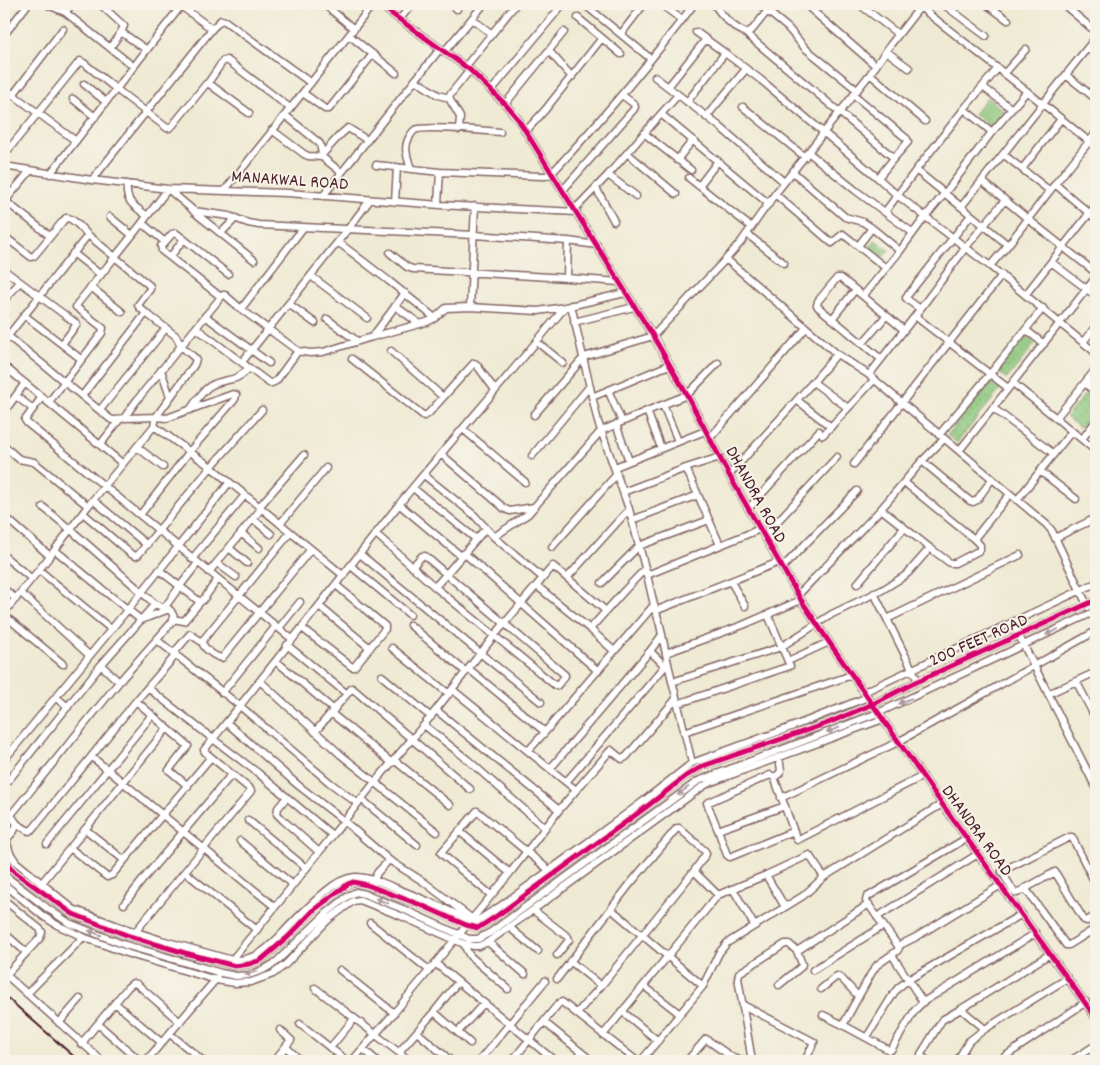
<svg xmlns="http://www.w3.org/2000/svg" width="1100" height="1065" viewBox="0 0 1100 1065" font-family="Dekko,sans-serif">
<style>
.grass{fill:url(#grass-dots);stroke:#6a7253}
.lines{fill:none;stroke-linecap:round;stroke-linejoin:round}
.minor-casing{stroke:#846666;stroke-width:9}
.minor{stroke:#fff;stroke-width:6}
.rail{stroke:#4a1f2b;stroke-width:2}
.cycleway-casing{stroke:#f7f3e8;stroke-width:8}
.cycleway{stroke:#d6006c;stroke-width:5}
.oneway{fill:#ae9aa0}
.labels{text-anchor:middle;stroke-width:4;stroke-linejoin:round;paint-order:stroke}
.street-label{font-size:18px;fill:#4a1f2b;stroke:#f7f3e8}
</style>
<defs>
<pattern id="grass-dots" width="8" height="8" patternUnits="userSpaceOnUse" patternTransform="scale(1.25)"><rect width="8" height="8" fill="#8ac67b"/><path d="M2 2h.1M6 6h.1" fill="none" stroke="#73a065" stroke-width="1.8" stroke-linecap="round"/></pattern>
</defs>
<rect width="100%" height="100%" fill="#f7f3e8"/>
<filter id="ink" filterUnits="userSpaceOnUse"><feTurbulence type="fractalNoise" baseFrequency=".02" numOctaves="2"/><feDisplacementMap in="SourceGraphic" scale="10" xChannelSelector="R" yChannelSelector="G"/><feConvolveMatrix kernelMatrix="1 2 1 2 8 2 1 2 1" color-interpolation-filters="sRGB"/></filter>
<filter id="wash" filterUnits="userSpaceOnUse"><feTurbulence type="fractalNoise" baseFrequency=".0096" numOctaves="4" result="noise"/><feDisplacementMap in="SourceGraphic" scale="20" xChannelSelector="R" yChannelSelector="G"/><feGaussianBlur stdDeviation="1.12" result="paint"/><feColorMatrix in="noise" values="0 0 0 0 0 0 0 0 0 0 0 0 0 0 0 0 0 1.4 0 .05"/><feComposite in="paint" operator="in"/></filter>
<g filter="url(#wash)">
<rect width="100%" height="100%" fill="#efead3"/>
<!-- grass -->
<path class="grass" d="M987,97L1004,111L991,127L974,114Z
M875,240L889,250L883,257L870,247Z
M1026,337L1035,344L1007,379L998,372Z
M990,382L1000,390L957,443L947,435Z
M1086,393L1096,401V409L1080,428L1066,417Z"/>
</g>
<g filter="url(#ink)">
<g class="lines">
<defs>
<path id="minor" d="M46,4L65,12L73,4
M100,4L124,26L121,32L110,48
M324,4L354,29
M378,4L470,70L505,104L518,119L653,336L687,395L729,475L801,600L829,642L942,804L1096,1018
M451,4L457,9
M584,4L651,59
M661,4L682,20
M714,4C721,15 734,29 747,33L753,29L773,4
M759,4L788,28L805,48L857,90
M805,4L876,66
M859,4L898,34
M943,4L986,36
M986,4L1008,20
M1063,4L1096,32
M65,12L134,67
M578,18L621,54
M400,19L412,4
M472,19L492,34
M121,32L147,50
M621,34L644,4
M4,35L28,4
M349,35L396,73
M1088,49L1096,55
M549,51L572,77
M886,51L909,68
M444,52L484,4
M725,53L761,80L878,178L894,158L744,32
M465,67L516,4
M870,74L925,121
M1004,74L1026,49
M1066,75L1096,99
M655,77L719,126L784,182
M415,80L438,95L449,98
M208,83L223,61L227,60L290,108
M84,84L106,102
M668,87L706,39
M983,87L1012,109
M4,88L76,141
M491,91L563,4
M303,93L325,109H329L373,54
M13,95L63,29
M854,95L907,139L908,142L894,158
M73,99L95,117
M687,102L725,53L696,32
M505,104L564,32
M743,107L805,157
M964,109L998,68
M661,114L678,95
M285,115L318,142L320,144L322,154
M706,117L746,69
M272,130L304,154L308,156L322,157L341,172
M459,130L460,117L450,100L449,96L470,70
M526,131L545,110L602,38
M992,132L1027,91
M645,134L691,170
M808,152L855,190L913,233
M627,153L676,194
M1003,154L1050,191
M4,155L80,61L84,63L116,89L167,128H169L173,125L206,84L208,83L249,113
M320,157L340,135L348,128L367,140
M677,160L693,140
M376,165L440,172L542,176H546L552,173C602,119 650,63 694,4
M4,166L92,180L168,189L288,193L440,205L577,212
M411,169C407,156 403,147 410,136C412,133 413,131 415,130C424,125 487,131 500,132
M1022,169L1061,119
M793,172L845,217L863,222L872,228
M50,174L181,6L212,29
M608,175L636,196
M689,178L751,227
M878,178L897,195L990,266
M92,180L212,29L221,20L225,21L311,83
M982,181L1028,219L1096,273
M127,184C125,203 134,205 147,216
M1055,184L1096,133
M699,186L718,161
M596,188L614,221
M225,190L349,35L373,4
M563,190L634,109L635,107L634,104L622,95
M775,194L832,243L843,234L858,246
M323,196L440,49
M4,200L50,236
M1005,200L966,247L915,316L869,375L1047,525L1052,531L1088,607
M5,201L30,171
M395,202L397,167
M438,204L440,172
M475,206L470,307L538,311L565,307L625,293
M961,207L1096,37
M575,209L608,175L661,114L769,204
M194,212L254,260
M885,212L916,170
M110,217L132,235
M303,228L241,309L298,351L310,353L323,352L372,337L427,322L435,318L446,308L470,307
M221,233L236,218
M747,234L784,263
M4,236L31,257L34,256L63,221C64,220 65,219 66,218C73,217 83,230 88,235
M165,242L172,234L176,233L228,274
M338,242L389,281L435,318
M1008,245L1055,184L1096,219
M73,253L101,275
M390,253L407,267L413,269L567,278L568,241
M170,257L184,239
M726,259L837,354L869,375
M1051,262L1096,205
M886,268L858,246L872,228L900,251
M4,270L77,324L62,344
M311,276L367,318
M567,278L619,282
M91,287L122,312
M1026,294L1051,262L1096,296
M863,296L841,278H837L818,301L817,305L818,307L881,359
M221,297L162,251L161,246L165,242L142,223L168,189L194,211L229,216L248,223L259,225L474,235L568,241L597,245
M4,300L20,282
M289,304L315,323
M571,305L598,422L629,509L647,575L654,605L660,625L668,664L692,763
M395,306L420,324
M920,309L908,300L906,298L907,296L971,215
M24,315L81,359
M205,316L269,363
M915,316L1008,388
M327,319L357,341
M832,319L855,290
M574,322L634,307
M196,328L269,383H272L276,381L298,351
M904,330L863,296L900,251L925,217L945,193L992,132L964,109L916,170L1008,245L990,266L1096,353
M1026,330L1044,344
M4,332L8,336L88,235L115,257L142,223
M373,336L405,293
M4,341L8,336L109,418L112,420H117L124,418L156,417L167,418L233,394L236,395L235,399L190,451L140,515
M537,342L563,363
M1083,342L1096,326
M862,344L886,316
M391,351L443,397
M352,359L424,416L428,414L474,363L476,364L495,390
M242,362L348,229L370,200
M4,366L123,464
M1096,369L1056,418L1096,451
M161,370L170,397
M813,382L848,408
M1013,383L1056,418
M1085,383L1096,393
M608,390L622,422
M16,396L33,409
M42,397L25,420L27,423L292,639
M592,397L669,365
M797,400L831,427
M49,402L102,333L103,328L76,307L78,303L115,257L150,286V289L138,305L140,308L146,313
M663,405L678,441
M993,408L1054,454
M100,410L166,328
M190,410C196,401 202,391 210,386C225,377 235,384 249,368
M647,411L661,448
M4,412L25,383
M534,415L584,357L653,336L726,259L741,242L775,194L870,74L891,44L920,7L1043,104L1096,147
M124,418L137,400L221,297L223,295H225L241,309
M616,424L629,461
M154,426L211,467L344,576
M463,429L525,482
M823,435L874,380
M939,435L990,374L1043,308
M710,438L806,328
M1082,439L1096,421
M100,445L120,419
M4,446L19,459L34,462L88,506
M137,447L163,467
M959,451L1096,277
M441,454L505,509L510,511L534,507
M532,456L589,387
M922,461L970,501L973,502L977,500L992,479
M854,464L1002,275
M615,467L705,431
M686,468L698,495
M1040,471L1076,499
M424,475L474,515L486,528
M729,475L813,382L837,354
M904,482L974,539L1010,494
M413,488L476,539
M623,492L686,468L720,457
M93,500L147,545
M1017,500L1072,431
M400,505L461,556
M259,507L304,455
M749,508L819,431
M881,509L930,548L950,563H955L980,550V545L974,539
M83,513L131,554L136,556L138,555L211,467L262,410
M4,516L50,556
M253,519L271,534
M632,520L698,495L720,545
M280,524L326,468
M241,533L259,548
M290,533L203,640L202,642C204,649 215,657 222,658L311,549
M376,534L435,587L486,528L494,537L543,578
M764,536L837,457
M494,537L528,514L601,431L647,411L687,395L718,363
M1055,538L1096,518
M552,547L617,474
M229,548L247,563
M55,550L102,589L141,620L169,609
M464,553L598,671
M360,554L480,653L541,702
M4,556L32,579
M192,559L245,495
M217,563L236,577
M351,566L410,615
M412,567L422,556H425L565,675V676L557,686H556L435,587
M782,568L857,491
M39,570L111,629
M159,570L200,602L203,600L218,579
M209,572L261,509
M647,575L760,529
M567,578L622,517L629,510
M731,582L745,606
M602,583L639,546L709,520
M857,584L904,528
M537,586L590,629L614,651
M4,589L16,599
M21,593L89,655
M874,593L918,681
M798,595L881,509L922,461L944,439
M319,606L370,648
M165,607L180,586L198,563
M655,611L779,562
M4,613L50,556L88,506L154,426L156,417L194,365L196,359L181,346L176,336L146,313L82,396
M4,615L63,664
M173,619L184,621L201,601
M887,619L1020,555
M1012,622L1096,788
M410,625L466,672
M279,628L300,602
M302,628L352,667H354L385,629V626L336,585
M590,629L624,591L645,569
M157,640L240,706L329,782L357,803
M287,645L347,694
M392,648L449,694
M650,651L662,635
M666,653L743,625L801,600
M173,654L190,634L202,642
M276,661L334,710
M788,661L829,642
M101,665L119,682
M469,669L545,732L654,605
M382,676L431,717
M260,681L341,755L437,832
M1076,681L1096,719
M672,682L781,647L832,614L882,590L903,577L908,573L930,548
M148,688L213,739L258,773L332,835
M453,690L566,782
M864,692L1096,583
M222,693L276,626
M1048,694L1096,672
M56,697L68,707
M136,701L188,746L169,770L188,786
M677,704L790,666L768,615
M436,710L559,810
M331,713L392,763
M227,723L299,786L344,821L389,860L424,882L471,918
M424,725L468,760L545,828
M315,732L352,688L470,789
M684,732L852,675
M528,751L545,732
M92,757L275,907
M779,758L781,770L779,774L774,777L797,840L923,776
M4,760L142,592L229,483
M394,760L450,805
M550,769L650,651L665,666
M4,786L101,665L155,604L71,530L43,507
M576,790L566,782L667,664
M287,797L278,808L277,814L283,820L319,852
M781,798L898,742L1096,631
M361,799L417,845
M785,806L718,830L727,855L730,857L794,831
M4,812L13,818L17,824L14,831L6,840
M10,816L119,682L173,621L174,617L171,611L155,604
M248,820L306,868
M17,824L29,831L33,829L136,701L175,656
M85,829L124,860
M718,830L707,803L770,775L774,777
M459,831L510,873
M4,833L10,853L16,862L73,909L118,926L161,940L232,960C262,961 275,940 294,921C304,911 314,901 325,892C333,885 343,878 355,877C371,877 388,885 403,891C426,900 450,911 473,922H475L502,905L572,854L641,803L692,763L786,729L868,697
M967,838L867,897L866,901L898,946L899,948L897,951L877,965L872,972L843,1025L889,1050H891L915,1010L923,1002L1036,933
M240,841L293,885
M47,844L152,715
M70,848L107,877L112,875L211,757L205,752L204,750C276,663 343,573 414,486C464,426 516,368 565,307
M4,855L9,866L16,873L73,914L129,936L185,953L235,966L249,964L261,960L288,937L315,909L348,884L353,882L367,885L421,905L466,925L478,928L498,915L645,808L686,776L698,769L706,765L828,723L873,704L918,681L1096,600
M694,871L718,895
M185,872L257,930
M4,875L47,908L69,923L125,945L153,953L221,973L236,976L249,975L263,970L275,963L328,912L348,896L356,892L364,894L403,909L469,939H478L491,932L698,781L878,713L1096,611
M766,875L785,907
M373,883L377,873L389,860
M4,884L43,916L57,925L83,937L129,954L216,980L235,983L251,982L273,974L286,964L328,920L353,901L360,900L401,916L464,944L474,946H479L488,942L533,910L702,787L709,783L883,719
M41,884L167,728
M1096,885L1072,837H1070L1002,871V872L1014,892L1017,893L1055,872L1084,920L1087,921L1096,915
M1025,888L1066,945H1069L1096,928
M733,889L754,925
M491,895L443,855L441,853L477,811L549,870
M4,900L40,929L42,932L40,938L6,975
M124,904L145,877L232,774
M611,909L703,986
M533,910L568,937L569,940L557,955
M877,917L978,854
M370,923L429,970
M509,927L538,951
M1091,931L1096,940
M135,932L251,791L250,789L211,757
M4,933L26,952
M488,942L525,974
M464,944L467,951L470,956L508,989
M898,946L916,937L1001,885
M892,955L923,1002
M231,961L293,885L375,782L424,725L494,636L553,566L606,611
M570,961L601,986
M435,963L555,1061
M340,970L394,1013
M813,970L883,926
M4,973L102,1061
M557,979L630,884L677,828H679L705,851L706,854L694,871L601,986L577,1013
M779,985L801,967L802,964L797,951
M644,986L680,1014
M315,988L410,1061
M821,989L837,976L842,979L858,996
M27,994C45,974 65,957 83,937
M115,1003L162,1043
M743,1005L814,1042L805,1061
M961,1009L1050,954
M434,1012L470,1043
M623,1012L658,1041
M823,1015L843,1025
M544,1022L592,1061
M59,1023L80,999
M98,1024L140,1061
M300,1024L347,1061
M417,1032L451,1061
M458,1032L484,1003
M170,1034L196,1055L191,1061
M603,1035L718,895L766,875L809,855L824,877L942,804
M867,1037L894,993L898,988L908,980L1022,914
M81,1044L128,987L133,983L137,984L180,1022
M286,1047L301,1061
M330,1048L354,1019
M363,1049L377,1061
M399,1052L434,1012L458,982
M196,1055L203,1061
M734,1060L733,1058L744,1061
M146,1061L217,978
M274,1061L291,1040L280,1030
M352,1061L394,1013L510,873L559,810L609,752L611,750L612,751L622,759L626,757L676,699
M479,1061L545,981
M512,1061L559,1003L562,1002L637,1061
M641,1061L703,986L719,953L727,943L803,896L824,877
M687,1061L706,1039L733,1058
M752,1061L738,978L739,973L785,944H789L797,951L869,904
M928,1061L921,1056V1054L942,1020L961,1009L985,1029
M957,1061L969,1041L985,1029L1068,978
M999,1061L1001,1059L1086,1002
M1070,1061L1096,1045"/>
</defs>
<!-- minor casing -->
<use href="#minor" class="minor-casing"/>
<!-- minor -->
<use href="#minor" class="minor"/>
<!-- rail -->
<path class="rail" d="M4,995L79,1061"/>
<defs>
<path id="cycleway" d="M378,4L470,70L505,104L518,119L653,336L687,395L729,475L801,600L829,642L942,804L1096,1018
M4,855L9,866L16,873L73,914L129,936L185,953L235,966L249,964L261,960L288,937L315,909L348,884L353,882L367,885L421,905L466,925L478,928L498,915L645,808L686,776L698,769L706,765L828,723L873,704L918,681L1096,600"/>
</defs>
<!-- cycleway casing -->
<use href="#cycleway" class="cycleway-casing"/>
<!-- cycleway -->
<use href="#cycleway" class="cycleway"/>
</g>
<!-- one-way arrows -->
<defs><path id="oneway-solid" d="M-6-.8H1V-3.2L6.5 0L1 3.2V.8H-6Z" transform="scale(1.25)"/></defs>
<g class="oneway">
<use href="#oneway-solid" transform="translate(1052 632) rotate(155)"/>
<use href="#oneway-solid" transform="translate(905 701) rotate(155)"/>
<use href="#oneway-solid" transform="translate(833 730) rotate(160)"/>
<use href="#oneway-solid" transform="translate(683 791) rotate(143)"/>
<use href="#oneway-solid" transform="translate(382 901) rotate(-158)"/>
<use href="#oneway-solid" transform="translate(95 933) rotate(-159)"/>
<use href="#oneway-solid" transform="translate(251 973) rotate(167)"/>
</g>
</g>
<g class="labels">
<!-- street labels -->
<g class="street-label">
<text transform="translate(290 179) rotate(4)" y="6">MANAKWAL ROAD</text>
<text transform="translate(757 494) rotate(61)" y="6">DHANDRA ROAD</text>
<text transform="translate(978 639) rotate(-24)" y="6">200 FEET ROAD</text>
<text transform="translate(978 830) rotate(54)" y="6">DHANDRA ROAD</text>
</g>
</g>
<!-- margin -->
<rect width="1100" height="1065" fill="none" stroke="#f7f3e8" stroke-width="20"/>
</svg>
